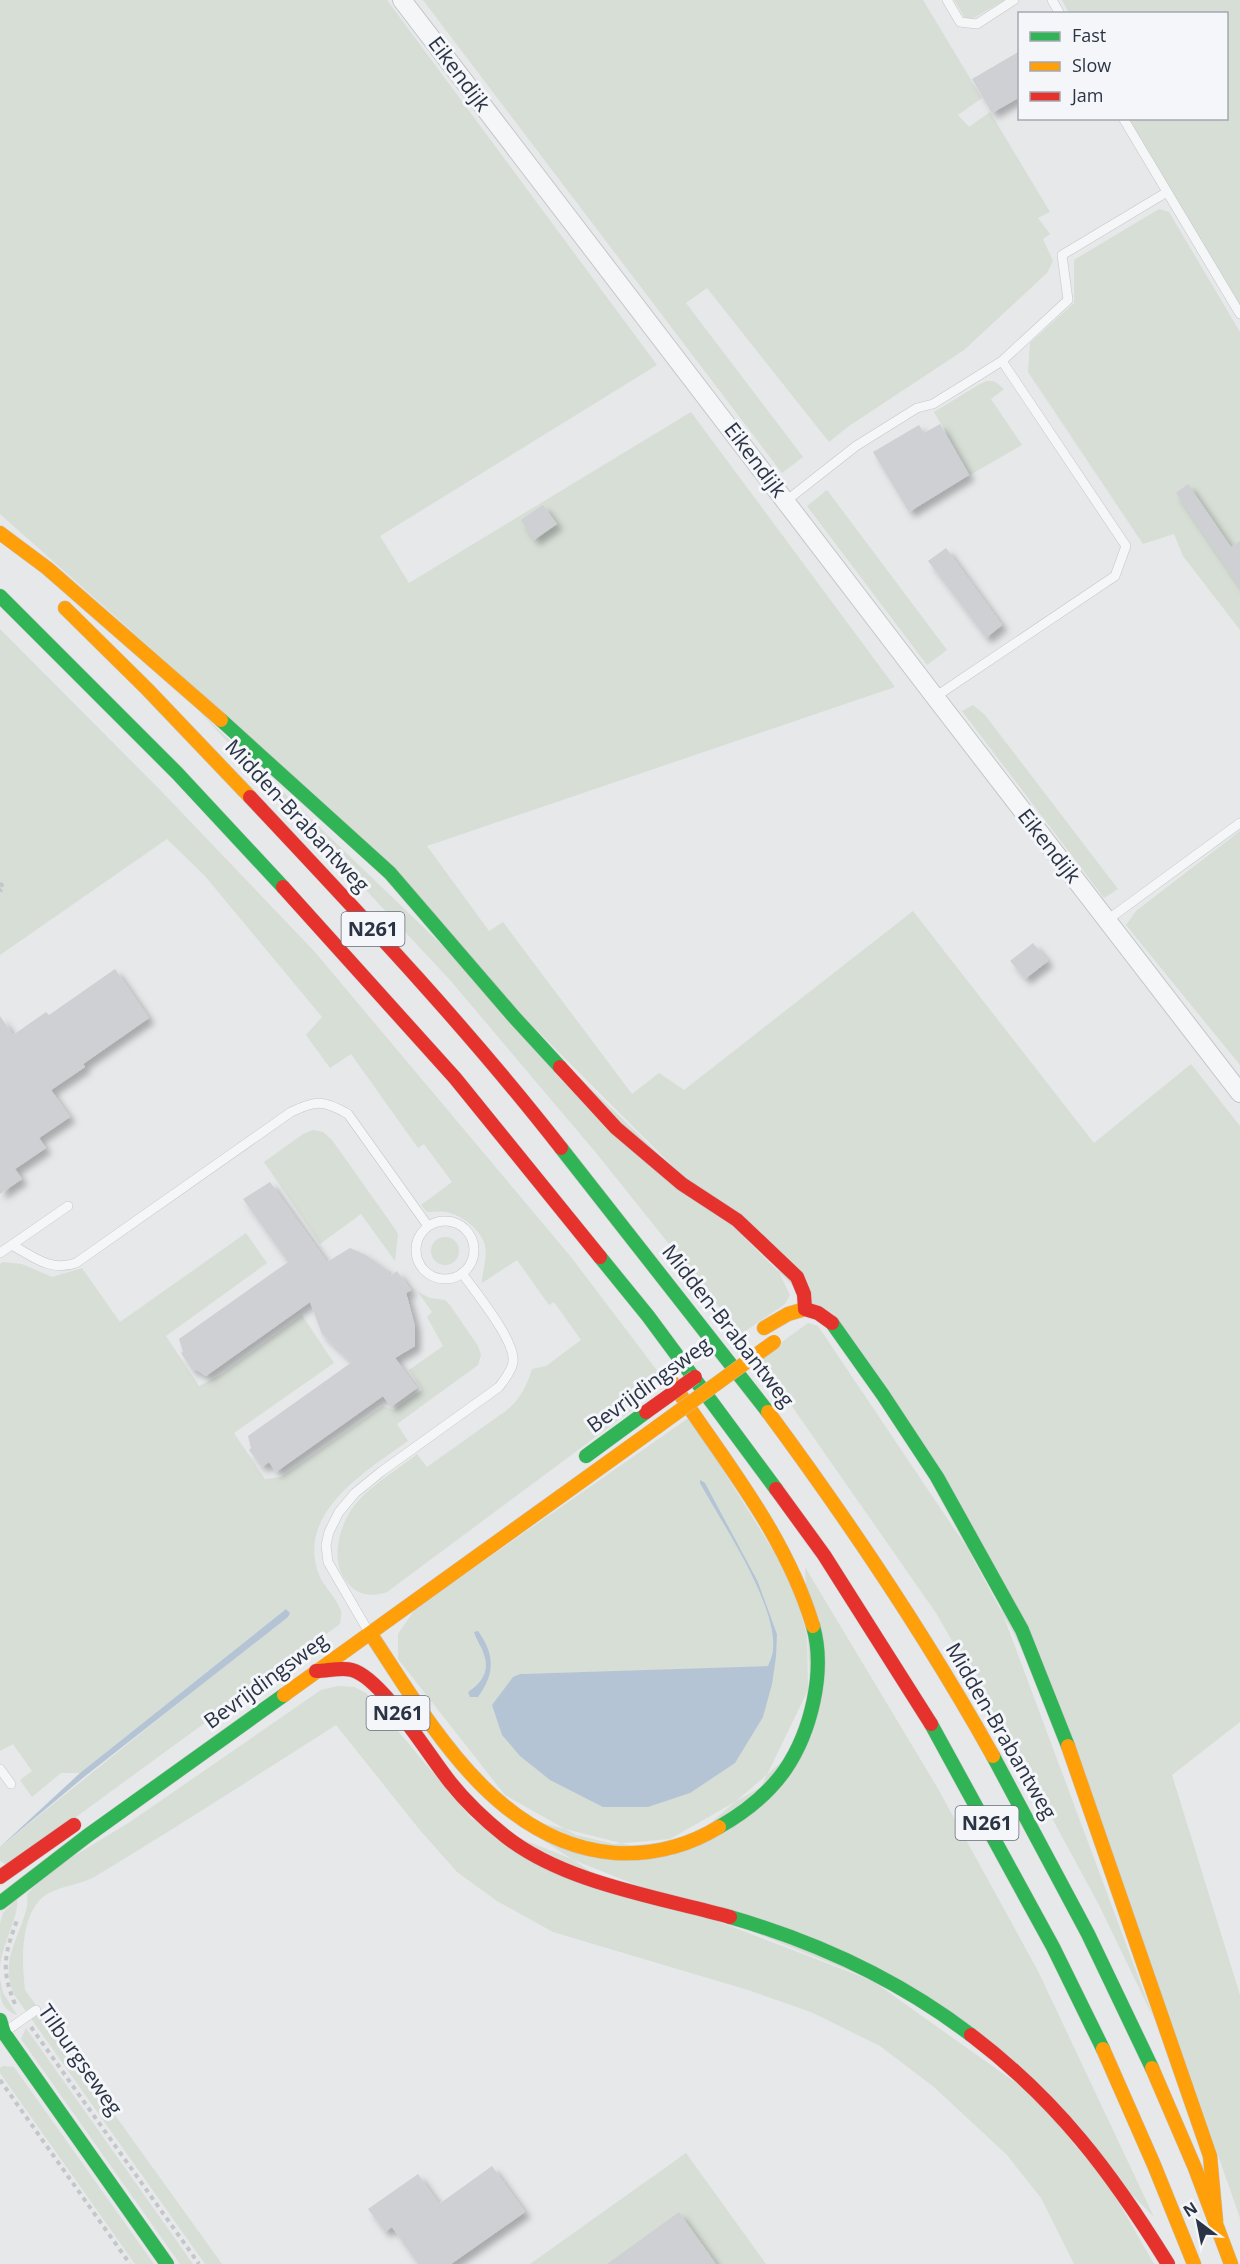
<svg xmlns="http://www.w3.org/2000/svg" width="1240" height="2264" viewBox="0 0 1240 2264" font-family="'Open Sans',sans-serif">
<style>
.green{fill:#d6ded6;fill-rule:evenodd}
.water{fill:#b4c4d5}
.building{fill:#ced0d3;filter:url(#shadow)}
.lines{fill:none;stroke-linecap:round;stroke-linejoin:round}
.lane-casing{stroke:#c4c6c8;stroke-width:10}
.street-casing{stroke:#c4c6c8;stroke-width:20}
.fast-casing{stroke:#c4c6c8;stroke-width:15}
.slow-casing{stroke:#c4c6c8;stroke-width:15}
.jam-casing{stroke:#c4c6c8;stroke-width:15}
.path{stroke:#c5c6ca;stroke-width:4;stroke-dasharray:4.5 4.5;stroke-linecap:butt}
.lane{stroke:#f5f6f7;stroke-width:9}
.street{stroke:#f5f6f7;stroke-width:18}
.fast{stroke:#30b455;stroke-width:14}
.slow{stroke:#ff9f0a;stroke-width:14}
.jam{stroke:#e5322d;stroke-width:14}
.slow-bridge-casing{stroke:#c4c6c8;stroke-width:15;stroke-linecap:butt}
.jam-bridge-casing{stroke:#c4c6c8;stroke-width:15;stroke-linecap:butt}
.slow-bridge{stroke:#ff9f0a;stroke-width:14}
.jam-bridge{stroke:#e5322d;stroke-width:14}
.labels{text-anchor:middle;stroke-width:6;stroke-linejoin:round;paint-order:stroke}
.shield{fill:#f4f6f9;stroke:#676e7b;stroke-width:1.5}
.shield-label{font-size:20px;font-weight:bold;fill:#2b3445}
.street-label{font-size:21px;fill:#2b3445;stroke:#f4f6f9}
</style>
<defs>
<filter id="shadow"><feDropShadow dx="5.5" dy="5.5" stdDeviation="3" flood-color="#0004"/></filter>
</defs>
<rect width="100%" height="100%" fill="#e6e8ea"/>
<!-- green -->
<path class="green" d="M0,0H387L657,365L380,536L409,583L691,412L895,687L427,846L489,931L503,922L632,1094L659,1073L684,1090L913,911L1094,1143L1191,1064L1240,1126V1722L1172,1775L1240,1995V2218L1075,1747L863,1356L181,675L0,514Z
M423,0H923L982,98L958,115L969,127L990,112L1050,212L1038,218L1050,234L1043,239L1053,261L1047,273L964,350L849,426L829,442L707,288L686,303L803,457L782,473Z
M954,0H1005L972,19L965,18Z
M1062,0H1240V314L1129,119L1226,118V14L1069,13Z
M1159,209L1169,212L1240,332V630L1183,556L1174,534L1143,544L1028,372L1030,343L1074,303V260Z
M987,381H994L1004,389L991,399L1022,445L970,475L934,412L980,384Z
M827,490L947,650L927,665L807,506Z
M0,629L164,794L314,951L571,1257L665,1381L638,1401L636,1407L387,1592C371,1597 357,1596 346,1581C329,1559 340,1520 359,1500C373,1484 400,1468 417,1454L427,1467L507,1410C520,1399 527,1386 532,1369L546,1366L581,1340L554,1302L549,1305L517,1260L482,1283C482,1271 488,1257 485,1245C481,1230 462,1215 446,1212C440,1211 433,1212 427,1212L421,1205L452,1182L424,1144L418,1148L351,1054L330,1068L306,1035L322,1017L205,876L167,839L0,955Z
M973,705L985,715L1118,889L1104,898L962,711Z
M196,708L777,1268L790,1295L785,1304L741,1334L597,1154L450,980Z
M1240,831V1065L1126,925L1136,911Z
M313,1130L323,1132L332,1140L393,1226L398,1234L395,1261L361,1214L320,1244L264,1162L303,1134Z
M246,1233L267,1263L166,1336L199,1386L220,1375L302,1315L334,1363L234,1433L265,1479L281,1477L383,1406L393,1410L422,1390L409,1370L443,1346L427,1317L432,1312L418,1292L430,1298L445,1300L450,1305L478,1346L481,1355L478,1365L397,1424L408,1441C366,1471 295,1513 319,1575C324,1587 337,1598 341,1611C342,1614 340,1620 340,1624L9,1866L0,1861V1847L290,1613L286,1609L80,1773H61L32,1797L20,1780L32,1771L13,1744L0,1751V1264L3,1262L22,1264L52,1277L82,1268L120,1322Z
M431 1251a14 14 0 1 1 28 0a14 14 0 1 1-28 0Z
M808,1323L818,1326L992,1585L1154,2019L1099,1905L1012,1744L936,1613L759,1359Z
M690,1417L791,1579L807,1635L808,1690L761,1787L670,1839L614,1844L576,1835L505,1795L398,1659V1634L415,1609ZM700,1483L758,1582L777,1634L763,1717L520,1674L768,1667C770,1661 773,1654 773,1649C777,1604 722,1522 700,1483ZM474,1632L490,1656L478,1697L468,1692C481,1683 490,1671 484,1655C482,1647 475,1641 474,1632Z
M805,1567L937,1787L1038,1971L1154,2217L951,2011L593,1873L502,1813L672,1856L812,1736Z
M338,1686L354,1687L366,1693L472,1819L870,1979L1033,2095L1110,2187L1154,2264H1074L1041,2198L1007,2155L934,2087L880,2046L811,2012L748,1990L553,1932L497,1901L457,1872L419,1829L336,1725C256,1776 177,1827 96,1876C78,1887 52,1885 38,1902C20,1924 22,1964 25,1990L222,2264H205L13,1993C3,1965 12,1950 22,1923C25,1913 29,1905 27,1894L51,1870L130,1822L321,1690Z
M17,1898C20,1915 1,1946 0,1968V1923L3,1913Z
M0,1979L3,1993L17,2015C0,2008 0,1999 0,1979Z
M26,2028L193,2264H180L21,2039Z
M3,2066L14,2067L154,2264H135L0,2073V2068Z
M686,2153L766,2264H530Z"/>
<!-- water -->
<path class="water" d="M700,1480L705,1483L758,1582L777,1634L776,1657L772,1684L763,1717L735,1763L690,1793L648,1807H603L550,1780L520,1756L502,1735L492,1705L513,1677L520,1674L768,1666C770,1661 773,1654 773,1649C777,1604 722,1523 700,1483Z
M286,1609L290,1613L288,1617L84,1777L0,1847L80,1773Z
M478,1631C495,1654 495,1674 478,1697H470L468,1692C481,1683 490,1672 484,1655C482,1647 476,1641 474,1632Z"/>
<!-- building -->
<path class="building" d="M1020,51V97L992,113L972,79Z
M940,424L969,475L909,512L873,452L919,425L924,433Z
M1188,484L1231,547L1240,541V587L1176,493Z
M543,505L557,524L534,540L521,520Z
M946,548L1002,625L986,638L928,561Z
M1033,943L1048,961L1025,979L1010,961Z
M115,969L149,1018L83,1064L85,1067L51,1090L70,1117L39,1138L46,1148L15,1169L22,1179L0,1194V1016L13,1035L46,1012L49,1015Z
M270,1182L327,1262L350,1248L366,1255L387,1270L390,1276L397,1271L411,1290L406,1293L415,1326V1346L395,1358L417,1388L391,1407L383,1396L276,1472L269,1462L262,1467L249,1450L251,1448L248,1436L352,1362L322,1334L310,1302L206,1376L195,1369L193,1371L181,1353L183,1352L179,1339L288,1262L243,1199Z
M492,2166L525,2212L451,2264H418L392,2227L385,2232L368,2209L418,2174L439,2204Z
M679,2212L716,2264H607Z"/>
<g class="lines">
<defs>
<path id="lane" d="M947,0L960,22L977,24L1014,0
M1052,0L1060,14
M1123,118L1240,314
M786,501L856,446L917,408L933,404L1002,361L1068,300L1062,255L1167,192
M935,697L1115,576L1126,546L1002,361
M1106,921L1240,823
M416 1250a29 29 0 1 1 58 0a29 29 0 1 1-58 0Z
M12,1245C34,1257 50,1272 76,1263L291,1112C316,1100 324,1100 348,1114L428,1226
M0,1253L68,1206
M367,1629L328,1562L326,1545L329,1532L339,1512L355,1493L382,1471L499,1387C504,1380 512,1371 513,1362C516,1341 475,1292 462,1273
M0,1769L11,1784
M6,2031L36,2010"/>
<path id="street" d="M402,0L935,697L1240,1093"/>
<path id="fast" d="M0,596L177,773L283,887
M221,720L390,873L514,1017L560,1067
M561,1148L768,1412
M600,1257L648,1316L776,1489
M832,1323L883,1395L937,1477L1022,1630L1068,1746
M586,1456L646,1412
M931,1724L1053,1947L1103,2049
M993,1756L1088,1934L1152,2068
M719,1827C744,1813 768,1794 785,1770C811,1732 826,1671 813,1626
M0,1903L87,1836L284,1695
M730,1917C817,1942 899,1980 971,2035
M0,2020L4,2033L167,2264"/>
<path id="slow" d="M0,533L47,568L221,720
M65,608L147,689L250,797
M764,1328L788,1314L805,1309
M670,1379C722,1459 785,1532 813,1626
M768,1412C850,1523 926,1636 993,1756
M370,1633C429,1722 496,1844 615,1853C652,1855 688,1846 719,1827
M284,1695L657,1427
M1068,1746L1210,2156L1216,2221
M1103,2049L1154,2165L1194,2264
M1152,2068L1195,2168L1231,2264"/>
<path id="jam" d="M250,797C357,911 465,1025 561,1148
M283,887L455,1078L600,1257
M560,1067L616,1128L682,1184L737,1220L797,1277L804,1294L805,1309L818,1313L832,1323
M776,1489L824,1555L931,1724
M316,1671C327,1671 341,1667 352,1670C382,1678 429,1756 450,1782C466,1802 485,1820 505,1836C564,1883 658,1897 730,1917
M0,1877L74,1825
M971,2035C1057,2100 1112,2173 1168,2264"/>
</defs>
<!-- lane casing -->
<use href="#lane" class="lane-casing"/>
<!-- street casing -->
<use href="#street" class="street-casing"/>
<!-- fast casing -->
<use href="#fast" class="fast-casing"/>
<!-- slow casing -->
<use href="#slow" class="slow-casing"/>
<!-- jam casing -->
<use href="#jam" class="jam-casing"/>
<!-- path -->
<path class="path" d="M0,883L4,888L0,891
M15,2004C0,1969 5,1952 18,1918
M31,2027L199,2264
M0,2080L130,2264"/>
<!-- lane -->
<use href="#lane" class="lane"/>
<!-- street -->
<use href="#street" class="street"/>
<!-- fast -->
<use href="#fast" class="fast"/>
<!-- slow -->
<use href="#slow" class="slow"/>
<!-- jam -->
<use href="#jam" class="jam"/>
<defs>
<path id="slow-bridge" d="M657,1427L774,1342"/>
<path id="jam-bridge" d="M646,1412L695,1377"/>
</defs>
<!-- slow-bridge casing -->
<use href="#slow-bridge" class="slow-bridge-casing"/>
<!-- jam-bridge casing -->
<use href="#jam-bridge" class="jam-bridge-casing"/>
<!-- slow-bridge -->
<use href="#slow-bridge" class="slow-bridge"/>
<!-- jam-bridge -->
<use href="#jam-bridge" class="jam-bridge"/>
</g>
<g class="labels">
<!-- shield labels -->
<g class="shield">
<rect x="341.5" y="912" width="63" height="34" rx="4.5"/>
<rect x="366.5" y="1696" width="63" height="34" rx="4.5"/>
<rect x="955.5" y="1806" width="63" height="34" rx="4.5"/>
</g>
<g class="shield-label">
<text x="373" y="936">N261</text>
<text x="398" y="1720">N261</text>
<text x="987" y="1830">N261</text>
</g>
<!-- street labels -->
<g class="street-label">
<text transform="translate(459 74) rotate(53)" y="7">Eikendijk</text>
<text transform="translate(755 460) rotate(53)" y="7">Eikendijk</text>
<text transform="translate(297 816) rotate(47)" y="7">Midden-Brabantweg</text>
<text transform="translate(1049 846) rotate(52)" y="7">Eikendijk</text>
<text transform="translate(728 1326) rotate(52)" y="7">Midden-Brabantweg</text>
<text transform="translate(649 1385) rotate(-36)" y="7">Bevrijdingsweg</text>
<text transform="translate(266 1681) rotate(-36)" y="7">Bevrijdingsweg</text>
<text transform="translate(1001 1731) rotate(60)" y="7">Midden-Brabantweg</text>
<text transform="translate(80 2060) rotate(55)" y="7">Tilburgseweg</text>
</g>
</g>
<!-- legend -->
<rect x="1018" y="12" width="210" height="108" fill="#f4f6f9" stroke="#a4a8b1" stroke-width="1.5"/>
<rect x="1030" y="32" width="30" height="9" fill="#30b455" stroke="#a4a8b1" stroke-width="1.5"/>
<text x="1072" y="42" font-size="18" fill="#2b3445">Fast</text>
<rect x="1030" y="62" width="30" height="9" fill="#ff9f0a" stroke="#a4a8b1" stroke-width="1.5"/>
<text x="1072" y="72" font-size="18" fill="#2b3445">Slow</text>
<rect x="1030" y="92" width="30" height="9" fill="#e5322d" stroke="#a4a8b1" stroke-width="1.5"/>
<text x="1072" y="102" font-size="18" fill="#2b3445">Jam</text>
<!-- north arrow -->
<g transform="translate(1198 2222) rotate(328)" stroke="#f4f6f9" stroke-width="4.5" paint-order="stroke">
<path d="M0-4.5L10 22L0 15L-10 22Z" fill="#2b3445"/>
<text y="-9" font-size="16" font-weight="bold" text-anchor="middle" fill="#2b3445">N</text>
</g>
</svg>
